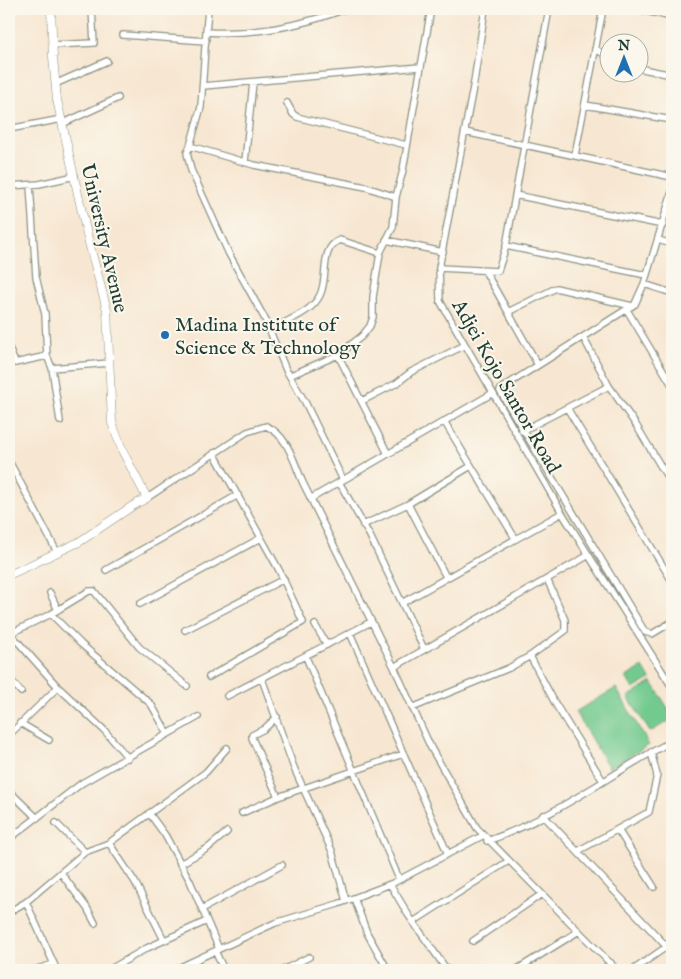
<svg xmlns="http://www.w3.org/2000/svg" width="681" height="979" viewBox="0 0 681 979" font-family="'IM FELL English',serif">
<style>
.green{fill:#73ca8f;stroke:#498462}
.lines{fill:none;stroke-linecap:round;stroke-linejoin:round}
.street-casing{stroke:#8b9283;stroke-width:8}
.secondary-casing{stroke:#8b9283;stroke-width:9}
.street{stroke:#fff;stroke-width:5.5}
.secondary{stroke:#fff;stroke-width:8}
.poi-dot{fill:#1f6fb2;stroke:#fbf7ec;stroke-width:2}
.labels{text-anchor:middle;stroke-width:4;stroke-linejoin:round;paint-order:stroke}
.street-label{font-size:20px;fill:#1f3d34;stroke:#fbf7ec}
.poi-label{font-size:20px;fill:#1f3d34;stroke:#fbf7ec;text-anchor:start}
</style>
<rect width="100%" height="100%" fill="#fbf7ec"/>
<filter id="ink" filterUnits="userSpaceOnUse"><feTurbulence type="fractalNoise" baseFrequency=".02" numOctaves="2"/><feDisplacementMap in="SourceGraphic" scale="10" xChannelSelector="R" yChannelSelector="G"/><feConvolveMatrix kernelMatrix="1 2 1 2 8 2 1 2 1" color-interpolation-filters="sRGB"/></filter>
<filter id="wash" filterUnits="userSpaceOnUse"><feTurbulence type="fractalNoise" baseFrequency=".0096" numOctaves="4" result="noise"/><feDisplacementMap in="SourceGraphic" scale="20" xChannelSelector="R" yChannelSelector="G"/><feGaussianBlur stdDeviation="1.12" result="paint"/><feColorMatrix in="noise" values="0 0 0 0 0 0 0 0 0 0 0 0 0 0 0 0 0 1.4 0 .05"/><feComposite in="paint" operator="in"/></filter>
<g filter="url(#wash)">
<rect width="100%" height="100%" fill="#f7e7d2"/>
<!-- green -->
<path class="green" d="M643,667L650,679L633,689L626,677Z
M652,682L672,715V719L650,732L628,697Z
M616,688L649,745L609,768L575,712Z"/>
</g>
<g filter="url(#ink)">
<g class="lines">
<defs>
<path id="street" d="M345,9C301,26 254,35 206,32L201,107L190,146L254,165L366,187L396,197
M485,9L474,82L439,268L440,301L562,513L672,687
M637,9L672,17
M206,32L208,9
M123,35L206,41
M52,45L94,43L92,9
M595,49L608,56
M638,68L672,75
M55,84L107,61
M203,86L420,67
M287,103L293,114L297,117L406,145
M585,105L672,120
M64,123L118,98
M9,129L62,119
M465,132L672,177
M190,146L187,153L191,170L229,254L265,319L286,370L305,402L343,480
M575,155L603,9
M245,162L253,82
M30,185L36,277L45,314L47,356L52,368L60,421
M9,186L39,184L75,176
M672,192L644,284L635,304L502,388L500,391L645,632L652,634L672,622
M515,195L663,225
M386,240L443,252
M658,240L672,244
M506,246L646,275
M439,268L498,271L506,246L549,9
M485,271L538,365
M644,284L672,293
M627,310L672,385
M508,312L556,288L632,306
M270,331C287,319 311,314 320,295C329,277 319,248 340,240L380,253
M583,337L609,386L636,425L672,485
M9,348L15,363L47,356
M52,368L109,363
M291,375L338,355
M362,401L397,383L411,372L465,345
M567,408L672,581
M444,421L515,538
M522,431L609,386
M388,454L338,355L362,336L370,326L373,317V297L380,253L393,227L396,197L403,170L431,9
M9,461L57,552
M339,482L370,536L424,649
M147,498L247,432L266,426C288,435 294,463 303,483L394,667L431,748L477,828L617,970
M312,498L493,393
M408,504L446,577
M363,525L408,504L471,466
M106,570L238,495
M50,593L58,610
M402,603L562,513
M140,604L261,538
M51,614L81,644L151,704L168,734
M315,625L327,645
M185,630L284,579
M10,633L58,687L104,730L128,758
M350,633L448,854
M9,634L51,614L89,591H94L139,647L187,686
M530,656L556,705L603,781
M306,657L399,879
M394,667L589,555
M209,677L303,622L279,570L214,453
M9,678L21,692
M262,679L294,768L332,851L346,901
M227,696L371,622
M412,708L509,668L530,656L565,631V620L547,579
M277,717L264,729L252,735V738L278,797
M20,723L49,740
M9,735L58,687
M9,791L37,818
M149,813L165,835L190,881L219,949
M242,813L278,797L403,754
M543,815L667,947
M56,823L85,852
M618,830L654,887
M9,839L82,783L198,717
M487,841C553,819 611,773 672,741
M109,843L135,882L164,940
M578,851L649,812L657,775L651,752
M180,864L208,848L227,832
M61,873L87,908L95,923
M390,884L409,916L447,970
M354,898L367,933L388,970
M26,902L54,964
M202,909L282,865
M9,912L26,902L85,852L109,843L206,772L227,748
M413,922L507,862
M473,941L542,894
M215,951L224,970
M34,970L54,964L57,970
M109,970L147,948L207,921
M174,970L275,923L338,904L393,883L482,836
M283,970L309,957
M516,970L579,931
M602,970L611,963
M633,970L672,943"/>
<path id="secondary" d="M9,575L79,542L134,505L147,498L123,452L112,423L107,310L88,239L57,100L53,57L51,9"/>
</defs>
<!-- street casing -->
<use href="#street" class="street-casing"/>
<!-- secondary casing -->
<use href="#secondary" class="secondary-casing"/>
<!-- street -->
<use href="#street" class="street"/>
<!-- secondary -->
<use href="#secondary" class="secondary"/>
</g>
</g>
<!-- markers -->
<circle class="poi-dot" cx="165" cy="335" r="5"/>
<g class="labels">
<!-- street labels -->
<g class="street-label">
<text transform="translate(105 238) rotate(77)" y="7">University Avenue</text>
<text transform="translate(507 386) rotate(60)" y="7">Adjei Kojo Santor Road</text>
</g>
<!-- poi labels -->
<g class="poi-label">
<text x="175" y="331">Madina Institute of<tspan x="175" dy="23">Science &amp; Technology</tspan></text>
</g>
</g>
<!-- margin -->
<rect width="681" height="979" fill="none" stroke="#fbf7ec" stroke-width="30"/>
<!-- north arrow -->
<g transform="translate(624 58)"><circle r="24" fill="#fbf7ec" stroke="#a3ada2"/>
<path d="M0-4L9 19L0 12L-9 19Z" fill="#1f6fb2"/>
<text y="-8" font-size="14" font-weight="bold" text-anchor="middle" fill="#1f3d34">N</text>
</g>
</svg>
